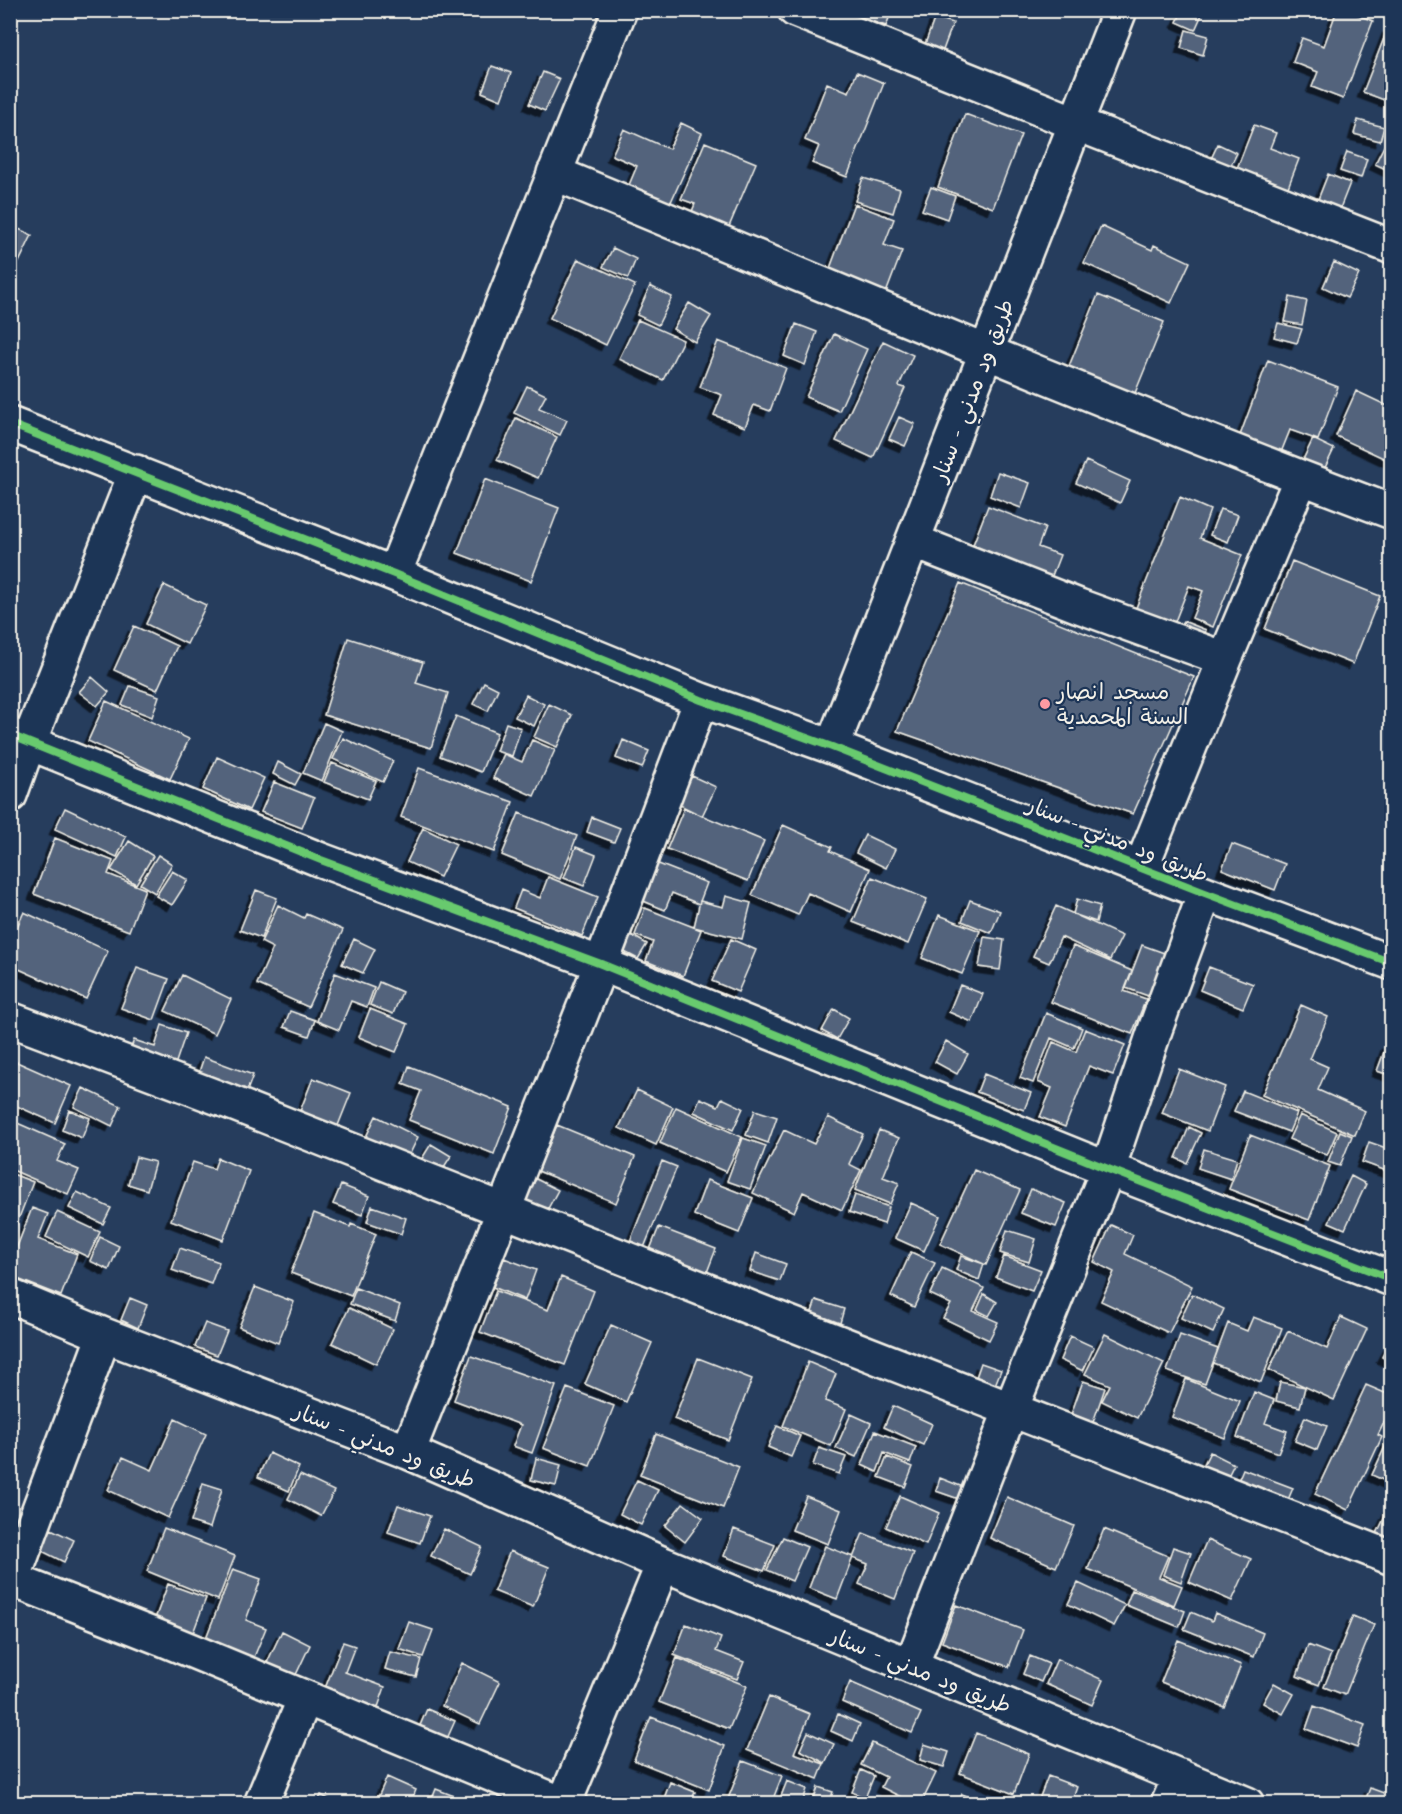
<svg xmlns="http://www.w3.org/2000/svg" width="1402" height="1814" viewBox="0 0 1402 1814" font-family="'Architects Daughter','Playpen Sans Arabic',sans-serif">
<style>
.building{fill:#52647b;stroke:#f4f1e8;stroke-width:1.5;filter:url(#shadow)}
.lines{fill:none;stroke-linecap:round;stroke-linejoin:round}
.minor-casing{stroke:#f4f1e8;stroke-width:38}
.minor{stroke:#1d3557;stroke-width:33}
.cycleway-casing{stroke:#1d3557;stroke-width:11}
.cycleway{stroke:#67ca6e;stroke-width:8}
.poi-dot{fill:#ff9aa2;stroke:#1d3557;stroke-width:2}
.labels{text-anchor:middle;stroke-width:4.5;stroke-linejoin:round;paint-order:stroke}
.street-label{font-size:22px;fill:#f4f1e8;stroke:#1d3557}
.poi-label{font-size:22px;fill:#f4f1e8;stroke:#1d3557;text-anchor:start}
</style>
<defs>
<filter id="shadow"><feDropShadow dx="-5.5" dy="5.5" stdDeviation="0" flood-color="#0009"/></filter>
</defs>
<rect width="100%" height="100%" fill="#263d5d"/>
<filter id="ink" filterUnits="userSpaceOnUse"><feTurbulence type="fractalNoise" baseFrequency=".0167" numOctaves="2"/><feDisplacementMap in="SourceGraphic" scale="12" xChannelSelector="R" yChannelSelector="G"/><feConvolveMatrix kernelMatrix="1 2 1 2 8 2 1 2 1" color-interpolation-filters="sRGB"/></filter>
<g filter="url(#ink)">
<!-- building -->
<path class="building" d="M865,10H892L886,26L862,18Z
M1183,10H1204L1195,30L1177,22Z
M1337,10H1346L1373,21L1343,99L1312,87L1318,72L1293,62L1302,38L1324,46Z
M935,17L953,23L942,53L924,47Z
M1388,28L1392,29V103L1363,92Z
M1186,30L1208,36L1203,55L1181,48Z
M492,66L511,73L501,100L482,92Z
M543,72L560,79L545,111L529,104Z
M857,72L884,83L847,177L812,163L819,146L805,140L827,83L849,92Z
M965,114L1021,135L993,208L938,187Z
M1358,120L1384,127L1380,141L1354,134Z
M681,123L702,133L670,204L629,185L637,166L612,155L624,129L669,149Z
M1254,125L1276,133L1270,148L1299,159L1285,195L1234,176Z
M705,142L756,163L728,229L691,214L695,204L681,199Z
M1218,144L1237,153L1227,173L1208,165Z
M1385,144L1392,147V172L1375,164Z
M1347,152L1367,159L1361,178L1340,171Z
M1328,174L1350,183L1337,216L1315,207Z
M863,178L900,189L893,213L855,201Z
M931,187L955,196L947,219L922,210Z
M854,204L894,219L884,245L902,251L883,301L826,279Z
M12,226L32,235L10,281V228Z
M1101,226L1152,250L1154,245L1190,262L1171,303L1084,263Z
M613,248L636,259L628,278L603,267Z
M578,259L635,285L606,345L550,318Z
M1334,262L1359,274L1347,298L1323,287Z
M650,286L672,297L658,325L637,315Z
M1098,295L1164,322L1133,398L1067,371Z
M1290,297L1307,301L1302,325L1285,322Z
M689,303L711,316L695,342L673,329Z
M638,320L683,340L663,380L619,359Z
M1278,323L1302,329L1297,343L1274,337Z
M796,324L817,332L805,365L784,356Z
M834,334L867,349L839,411L806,397Z
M718,341L786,368L770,411L754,405L745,427L714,415L722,395L700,387Z
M883,341L913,355L899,386L905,388L873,458L836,441Z
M1268,360L1338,387L1318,440L1290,430L1276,465L1235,449Z
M527,386L546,395L539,408L567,420L560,435L514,413Z
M1356,391L1392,408V462L1336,436Z
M899,417L915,424L905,446L889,439Z
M516,418L557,437L538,478L497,460Z
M1313,439L1334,449L1320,478L1299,468Z
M1086,461L1130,481L1120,503L1076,483Z
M998,472L1030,483L1021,508L990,496Z
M485,479L559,508L531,581L457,553Z
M10,494L16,496L10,511Z
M1180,497L1210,510L1200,538L1242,555L1213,627L1192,618L1203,591L1189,586L1170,634L1132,618Z
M988,506L1045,528L1038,547L1060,555L1048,586L969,555Z
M1220,509L1238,515L1228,542L1210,535Z
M1292,561L1380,596L1353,664L1265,629Z
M960,583L1194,677L1133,814L897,731Z
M164,585L206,605L187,644L146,624Z
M1183,621L1206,630L1201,646L1177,637Z
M134,626L177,646L157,690L114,670Z
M348,638L423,662L416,683L448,693L431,748L324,715Z
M92,677L109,692L97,706L79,692Z
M484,682L498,689L488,711L473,704Z
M130,686L159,696L152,717L122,705Z
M526,695L544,704L534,726L515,717Z
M106,701L189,739L170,779L88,741Z
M549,704L572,715L557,747L534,737Z
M456,716L497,733L481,772L440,756Z
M324,723L342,731L322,781L303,773Z
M506,723L521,728L512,756L496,751Z
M343,738L393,761L383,782L333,759Z
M532,740L555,750L534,796L493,778L504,754L522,762Z
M623,740L649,751L642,768L616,758Z
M217,757L264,778L249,810L203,789Z
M278,762L301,774L295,785L273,774Z
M332,763L376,781L368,799L324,782Z
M419,768L513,802L494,852L401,817Z
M692,776L716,787L702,816L678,804Z
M274,782L314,798L302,828L261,812Z
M65,808L126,837L117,857L55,829Z
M684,808L764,841L748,881L667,849Z
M519,813L577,836L560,879L502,855Z
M592,817L620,828L614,842L587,832Z
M783,825L832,847L830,851L870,869L851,912L808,893L798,915L752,895Z
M423,828L456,844L440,877L407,862Z
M865,835L895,849L886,868L856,853Z
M55,838L113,861L108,874L145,889L129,931L34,894Z
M129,841L153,856L136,884L111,870Z
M1232,844L1285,864L1275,890L1222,869Z
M576,847L596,855L584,886L564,878Z
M158,855L172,864L155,893L140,884Z
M656,863L707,883L699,904L672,893L665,910L641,900Z
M172,871L188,880L172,905L156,896Z
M548,877L598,897L582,936L514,908L521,890L540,898Z
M872,877L927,899L908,944L853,922Z
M256,890L277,898L261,938L240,930Z
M726,896L751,903L742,939L694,927L700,901L723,907Z
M1077,899L1100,906L1096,922L1073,914Z
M970,900L1000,911L991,933L962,921Z
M278,905L304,918L306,914L343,930L308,1007L257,984L273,948L261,942Z
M1056,906L1122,936L1110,960L1061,937L1049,963L1033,956Z
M645,908L701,930L683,976L646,961L653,942L635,935Z
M24,912L108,951L86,999L10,965V942Z
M939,915L980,931L962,974L922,958Z
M624,931L647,944L638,959L615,947Z
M984,937L1004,940L1000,970L979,967Z
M354,939L375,949L363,973L342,964Z
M731,939L756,950L738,992L712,981Z
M1142,945L1167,954L1151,997L1126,988Z
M1073,946L1132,971L1124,991L1146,999L1132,1034L1051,1002Z
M1209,967L1253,984L1243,1008L1200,990Z
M137,968L169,979L154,1020L121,1008Z
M335,973L374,988L367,1007L351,1001L339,1030L317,1021Z
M182,975L231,999L215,1034L165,1011Z
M379,982L402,992L393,1014L370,1005Z
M960,985L983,994L972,1022L949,1012Z
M1301,1005L1328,1017L1310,1059L1328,1067L1318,1090L1365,1111L1355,1135L1262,1095Z
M370,1009L408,1024L396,1052L359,1037Z
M834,1009L849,1018L837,1039L822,1031Z
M290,1011L315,1020L309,1036L284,1027Z
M1046,1013L1082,1028L1074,1048L1051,1038L1033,1083L1020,1078Z
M162,1025L186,1033L175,1065L130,1050L134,1040L155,1047Z
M1085,1029L1125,1045L1113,1075L1089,1066L1065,1127L1040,1117L1052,1088L1038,1082L1053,1042L1076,1052Z
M946,1041L968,1054L957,1074L935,1062Z
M1387,1044L1392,1046V1076L1377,1071Z
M204,1057L253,1075L244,1099L196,1081Z
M10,1059L71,1086L55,1123L10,1103Z
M409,1066L512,1107L494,1154L409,1120L421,1091L403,1084Z
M1179,1069L1225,1087L1208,1131L1162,1113Z
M984,1074L1031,1093L1024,1110L977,1092Z
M313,1078L351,1093L335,1133L297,1119Z
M83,1088L121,1106L112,1126L74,1107Z
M637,1090L673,1107L656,1145L619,1128Z
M1243,1091L1297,1113L1289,1132L1234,1111Z
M700,1098L718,1106L722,1098L743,1108L733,1130L694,1112Z
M676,1107L742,1137L726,1172L660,1143Z
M69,1110L90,1118L82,1138L62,1130Z
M755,1110L777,1117L768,1143L746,1135Z
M1300,1115L1337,1132L1327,1155L1289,1139Z
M376,1116L418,1137L407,1160L365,1139Z
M828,1117L863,1134L849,1164L861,1170L842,1210L803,1192L794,1212L753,1193L784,1130L814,1144Z
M15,1122L65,1144L57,1161L79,1170L68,1194L10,1169V1132Z
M557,1125L635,1157L616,1203L538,1171Z
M1189,1127L1201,1133L1187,1163L1176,1158Z
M879,1130L899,1138L883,1177L899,1183L890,1204L855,1190Z
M1340,1131L1352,1136L1340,1166L1328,1162Z
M1250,1135L1330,1166L1309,1220L1229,1189Z
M743,1138L766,1146L750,1189L727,1181Z
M1369,1142L1392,1150V1173L1362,1162Z
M431,1144L451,1156L437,1178L418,1165Z
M1204,1149L1237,1159L1231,1179L1198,1168Z
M136,1157L155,1162L147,1190L128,1184Z
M218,1158L249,1171L223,1240L171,1220L193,1162L214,1169Z
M662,1161L677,1167L641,1255L627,1249Z
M974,1170L1020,1190L986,1265L940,1244Z
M10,1173L33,1182L10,1241Z
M1351,1176L1366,1184L1345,1229L1329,1222Z
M536,1179L558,1190L545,1214L523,1202Z
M707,1180L753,1198L739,1233L694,1215Z
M341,1185L369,1196L362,1215L333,1204Z
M1031,1189L1066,1203L1056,1227L1021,1213Z
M77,1192L111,1208L103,1224L69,1208Z
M855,1195L889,1207L884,1224L849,1212Z
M911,1203L940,1216L924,1251L895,1238Z
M372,1206L406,1218L401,1234L367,1222Z
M32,1208L48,1214L38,1239L77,1254L61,1296L10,1276V1265Z
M57,1212L100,1232L88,1257L46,1237Z
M314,1213L350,1227L351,1224L376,1234L351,1296L291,1273Z
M1111,1225L1133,1235L1125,1254L1192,1286L1169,1333L1101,1301L1114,1272L1094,1262Z
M659,1227L716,1249L704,1280L647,1257Z
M1007,1230L1036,1239L1029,1262L1000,1253Z
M100,1237L119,1246L109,1270L90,1261Z
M180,1248L219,1262L211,1284L172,1270Z
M911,1252L935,1263L914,1307L891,1296Z
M756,1253L786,1264L780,1281L750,1271Z
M961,1256L984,1264L979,1280L956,1270Z
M1004,1256L1041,1270L1032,1291L996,1277Z
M504,1258L536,1270L525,1300L493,1287Z
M942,1268L984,1288L973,1311L998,1322L989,1340L943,1318L951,1304L930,1294Z
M561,1277L594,1291L565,1365L480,1332L496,1291L548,1310Z
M255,1287L294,1302L278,1343L239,1327Z
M356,1288L400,1305L395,1321L350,1304Z
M984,1294L997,1302L989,1316L977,1310Z
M1192,1294L1224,1309L1213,1333L1181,1318Z
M130,1298L147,1305L138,1328L121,1320Z
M816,1300L844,1309L838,1330L809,1321Z
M349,1308L393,1329L376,1364L332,1343Z
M1253,1317L1282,1328L1261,1382L1213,1363L1228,1323L1247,1331Z
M1341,1317L1367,1329L1334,1400L1269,1370L1288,1331L1327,1349Z
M205,1323L227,1331L217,1355L195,1347Z
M611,1325L652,1343L626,1402L585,1384Z
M1105,1334L1164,1363L1137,1418L1102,1401L1110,1385L1085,1374Z
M1180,1335L1218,1349L1205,1384L1167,1371Z
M1070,1336L1094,1347L1083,1371L1060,1360Z
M1392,1338V1362L1382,1357Z
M471,1356L556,1386L532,1453L513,1446L521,1425L454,1400Z
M698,1358L752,1379L728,1440L674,1419Z
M808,1362L836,1374L825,1401L846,1409L831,1446L783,1426Z
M981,1363L1001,1370L993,1390L974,1383Z
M1186,1379L1240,1401L1225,1438L1172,1417Z
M1083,1381L1105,1388L1091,1428L1069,1420Z
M1280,1382L1305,1387L1300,1407L1276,1401Z
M1366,1385L1392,1396V1406L1378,1435L1382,1437L1348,1510L1315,1494Z
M567,1388L614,1406L590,1466L543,1448Z
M1254,1392L1274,1400L1265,1423L1287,1431L1278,1453L1237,1437Z
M893,1406L932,1424L923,1445L884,1427Z
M851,1414L871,1423L856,1457L836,1448Z
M1305,1417L1327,1426L1317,1450L1295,1441Z
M175,1419L206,1434L168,1518L108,1490L123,1457L152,1470Z
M777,1426L800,1436L791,1457L768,1447Z
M875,1431L916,1447L910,1463L884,1453L877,1472L862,1465Z
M656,1434L739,1467L723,1508L640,1475Z
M1389,1438L1392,1439V1484L1372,1475Z
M819,1448L846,1457L839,1474L813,1465Z
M1210,1452L1234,1464L1224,1484L1200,1472Z
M269,1453L299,1467L289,1491L258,1477Z
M887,1457L913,1467L905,1487L879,1477Z
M536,1458L561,1465L556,1486L531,1480Z
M1243,1469L1293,1488L1285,1507L1235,1488Z
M300,1475L334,1491L321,1516L288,1499Z
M940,1478L963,1487L959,1499L936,1491Z
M637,1480L658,1490L641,1525L620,1514Z
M203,1483L222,1489L210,1528L191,1522Z
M806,1496L841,1510L828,1544L792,1530Z
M900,1496L939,1513L926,1545L886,1527Z
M1007,1497L1074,1526L1056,1567L990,1538Z
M1392,1502V1552L1372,1544Z
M683,1503L703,1518L685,1542L665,1526Z
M398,1505L430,1516L420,1543L388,1532Z
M164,1528L235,1556L218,1600L147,1571Z
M51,1529L74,1540L64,1562L40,1550Z
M444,1529L482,1547L470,1574L431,1556Z
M734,1529L775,1545L764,1571L724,1556Z
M1104,1529L1168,1556L1159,1577L1182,1586L1174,1605L1088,1569Z
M863,1533L913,1553L895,1599L859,1584L868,1564L853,1558Z
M783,1537L807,1547L792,1581L767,1570Z
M1207,1540L1251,1559L1232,1601L1189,1582Z
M825,1546L853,1557L837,1599L809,1588Z
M1173,1547L1191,1553L1181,1582L1163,1575Z
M510,1551L549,1567L533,1607L494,1591Z
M233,1569L261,1579L246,1620L266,1628L252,1662L204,1643Z
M1078,1583L1125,1605L1114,1626L1068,1604Z
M168,1584L206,1598L190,1641L152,1627Z
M1132,1590L1185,1611L1179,1627L1126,1605Z
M956,1605L1023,1630L1009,1667L942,1642Z
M1191,1612L1212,1621L1215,1613L1263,1633L1254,1657L1184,1629Z
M1353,1616L1374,1625L1345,1695L1324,1687Z
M409,1622L433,1630L423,1657L399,1649Z
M686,1624L721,1638L716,1651L744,1662L737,1679L674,1655Z
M282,1631L310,1645L293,1681L265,1667Z
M1178,1640L1241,1665L1224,1707L1161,1682Z
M343,1642L355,1646L345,1672L385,1687L377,1710L324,1691Z
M1308,1645L1331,1654L1319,1685L1297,1676Z
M390,1652L421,1659L416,1677L385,1669Z
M1030,1656L1049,1664L1041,1682L1023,1674Z
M677,1658L747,1686L729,1729L659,1702Z
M1057,1659L1103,1680L1092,1705L1046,1684Z
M462,1663L500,1682L480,1724L442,1706Z
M850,1682L921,1713L912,1733L842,1702Z
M1274,1683L1294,1694L1283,1714L1263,1703Z
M769,1697L810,1714L794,1753L824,1764L818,1779L747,1750Z
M1314,1706L1365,1725L1357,1748L1306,1729Z
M427,1709L455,1721L446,1741L419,1728Z
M838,1714L860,1724L853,1741L831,1731Z
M651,1717L725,1746L709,1790L634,1760Z
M808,1732L834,1744L825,1763L800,1750Z
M976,1733L1029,1754L1014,1794L960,1773Z
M872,1743L936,1773L921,1804H915L881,1787L886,1777L861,1765Z
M924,1744L949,1752L944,1767L920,1760Z
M743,1761L782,1776L771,1804H726Z
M861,1770L874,1776L865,1798L852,1792Z
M1048,1776L1077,1787L1071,1804L1038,1802Z
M387,1777L416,1790L410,1804H375Z
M787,1781L807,1789L802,1804H778Z
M670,1782L695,1792L690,1804H662Z
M818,1787L833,1792L829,1804H812Z
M1370,1788L1392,1796V1804H1364Z
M436,1789L475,1804H430Z
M962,1794L988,1804H958Z
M321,1795L338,1804H317Z"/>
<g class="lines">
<defs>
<path id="minor" d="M795,10L1075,123L1392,247
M554,173C832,288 1110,406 1392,512
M10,424L394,574L701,700L832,747L1205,893L1392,963
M913,541L1079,606L1225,659
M394,574L620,10
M10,735L321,860L601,964L1108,1169L1392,1279
M832,747L1120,10
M10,795L29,742L136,472
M1141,868L1225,659L1301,478
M10,1019L232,1103L761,1312L1392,1558
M10,1296L104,1335L408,1452L663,1564L1247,1804
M408,1452L601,964L701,700
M13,1580L163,1639L563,1804
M10,1587L104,1335
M911,1666L1011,1409L1108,1169L1156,1027L1205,893
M261,1804L305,1698
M564,1804L663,1564
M1168,1804L1180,1776"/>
</defs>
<!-- minor casing -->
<use href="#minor" class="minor-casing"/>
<!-- minor -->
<use href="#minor" class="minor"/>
<defs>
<path id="cycleway" d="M10,424L394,574L701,700L832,747L1205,893L1392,963
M10,735L321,860L601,964L1108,1169L1392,1279"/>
</defs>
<!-- cycleway casing -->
<use href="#cycleway" class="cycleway-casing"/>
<!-- cycleway -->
<use href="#cycleway" class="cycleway"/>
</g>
</g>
<!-- markers -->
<circle class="poi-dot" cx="1045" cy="704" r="6"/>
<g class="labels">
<!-- street labels -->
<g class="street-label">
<text transform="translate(972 390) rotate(-69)" y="8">طريق ود مدني - سنار</text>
<text transform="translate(1118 839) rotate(22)" y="8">طريق ود مدني - سنار</text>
<text transform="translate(385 1445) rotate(22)" y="8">طريق ود مدني - سنار</text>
<text transform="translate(921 1670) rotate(22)" y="8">طريق ود مدني - سنار</text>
</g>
<!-- poi labels -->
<g class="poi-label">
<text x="1057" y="699">مسجد انصار<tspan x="1057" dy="25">السنة المحمدية</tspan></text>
</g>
</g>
<!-- margin -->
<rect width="1402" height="1814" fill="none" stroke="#1d3557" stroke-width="36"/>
<rect x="18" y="18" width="1366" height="1778" fill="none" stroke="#f4f1e8" stroke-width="2" filter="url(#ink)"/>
</svg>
